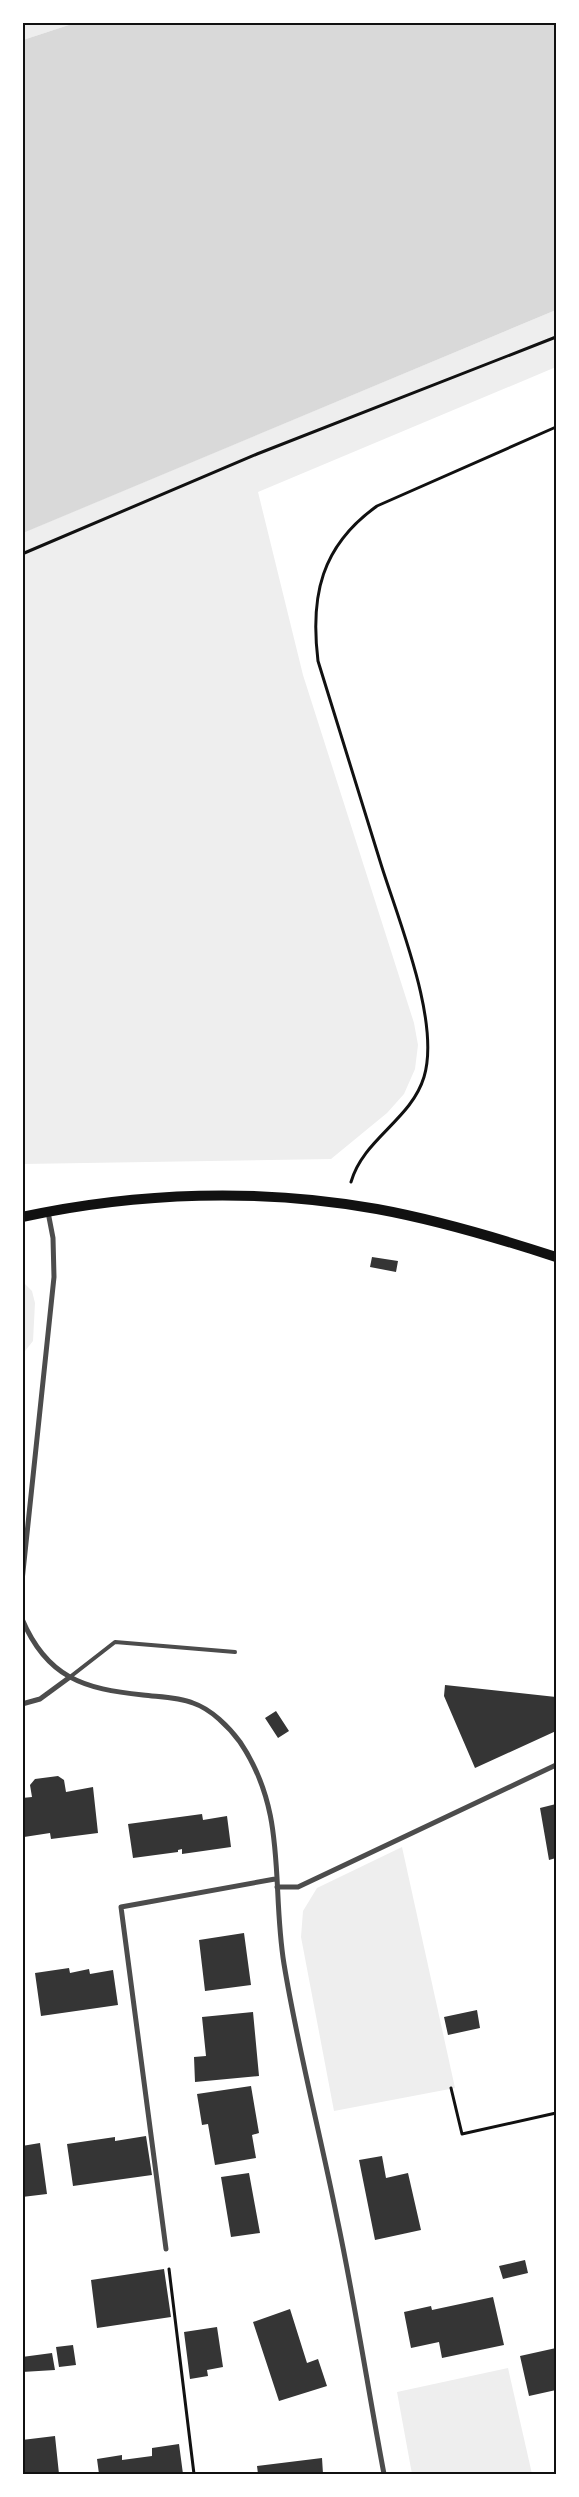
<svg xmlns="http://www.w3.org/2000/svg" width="579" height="2497" viewBox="0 0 579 2497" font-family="'Alegreya Sans',sans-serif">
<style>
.green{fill:#eee}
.water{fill:#d9d9d9}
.building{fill:#353535}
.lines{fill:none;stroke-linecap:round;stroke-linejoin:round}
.path{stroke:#111;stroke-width:3}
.service{stroke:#4c4c4c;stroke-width:4}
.minor{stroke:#4c4c4c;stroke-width:5}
.secondary{stroke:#111;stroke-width:10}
.neatline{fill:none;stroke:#111;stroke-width:2}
</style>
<rect width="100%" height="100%" fill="#fff"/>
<!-- green -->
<path class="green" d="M23,22L75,23L23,40Z
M556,310V367L258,492L303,675L414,1023L418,1045L415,1069L404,1094L387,1113L331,1159L23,1164L22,533Z
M23,1282L32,1291L35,1303L33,1341L25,1351H22Z
M402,1847L455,2088L334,2111L301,1937L303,1911L317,1888Z
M508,2368L532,2474H412L397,2392Z"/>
<!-- water -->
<path class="water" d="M75,23H556V310L23,533V40Z"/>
<!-- building -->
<path class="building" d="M372,1257L398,1261L396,1272L370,1267Z
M445,1685L556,1697V1731L475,1768L444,1696Z
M276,1711L289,1731L278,1738L265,1718Z
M58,1776L64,1780L66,1792L93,1787L98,1833L51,1839L50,1833L24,1837L22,1798L32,1797L30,1785L35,1779Z
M556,1804V1858L549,1860L540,1808Z
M202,1814L203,1820L227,1816L231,1847L182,1854V1849L178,1850V1852L133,1858L128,1824Z
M244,1933L251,1985L205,1991L199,1940Z
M69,1968L70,1973L89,1969L90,1974L113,1970L118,2005L41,2016L35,1973Z
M477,2010L480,2028L448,2035L444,2017Z
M253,2012L259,2076L195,2082L194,2057L206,2056L202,2017Z
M251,2086L259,2133L252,2135L256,2158L215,2165L208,2124L202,2125L197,2094Z
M146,2136L152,2175L73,2186L67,2144L115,2137V2141Z
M40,2143L47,2194L22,2197V2146Z
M382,2156L386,2178L408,2173L421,2230L375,2240L359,2160Z
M249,2173L260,2233L231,2237L221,2177Z
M525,2260L528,2273L503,2279L499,2266Z
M164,2269L171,2317L97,2328L91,2280Z
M493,2297L504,2345L442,2358L439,2342L411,2348L404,2312L431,2306L432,2310Z
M290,2309L307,2363L318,2359L327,2386L279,2401L253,2322Z
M217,2327L223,2367L207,2370L208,2376L190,2379L184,2332Z
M73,2345L76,2365L59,2367L56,2347Z
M556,2348V2390L529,2396L520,2356Z
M52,2353L55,2370L22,2372V2357Z
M55,2436L59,2474H22V2440Z
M179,2444L183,2474H99L97,2459L122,2455V2460L152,2456V2448Z
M322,2458L323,2474H258L257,2466Z"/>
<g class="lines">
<!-- path -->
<path class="path" d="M22,554L257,454L556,337
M351,1182C363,1139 411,1120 424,1077C441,1021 397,917 380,861C359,794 339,728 318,661C310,596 321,546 377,506L556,427
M451,2088L462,2134L556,2113
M169,2269L194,2474"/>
<!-- service -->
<path class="service" d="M70,1677L115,1642L235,1652"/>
<!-- minor -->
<path class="minor" d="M22,1581L54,1277L53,1238L48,1212
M22,1619C47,1678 84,1689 143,1695C160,1697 178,1697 193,1703C211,1709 229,1727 240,1742C288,1813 271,1884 284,1964C298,2049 320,2133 337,2218C355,2303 368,2389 384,2474
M22,1704L40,1699L70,1677
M277,1887H298L556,1765
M166,2249L121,1907L275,1879"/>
<!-- secondary -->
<path class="secondary" d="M22,1217C138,1192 260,1188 377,1209C437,1220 498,1238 556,1257"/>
</g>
<!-- border -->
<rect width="579" height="2497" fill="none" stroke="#ffffff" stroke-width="48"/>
<rect x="24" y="24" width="531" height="2449" class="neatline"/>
</svg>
